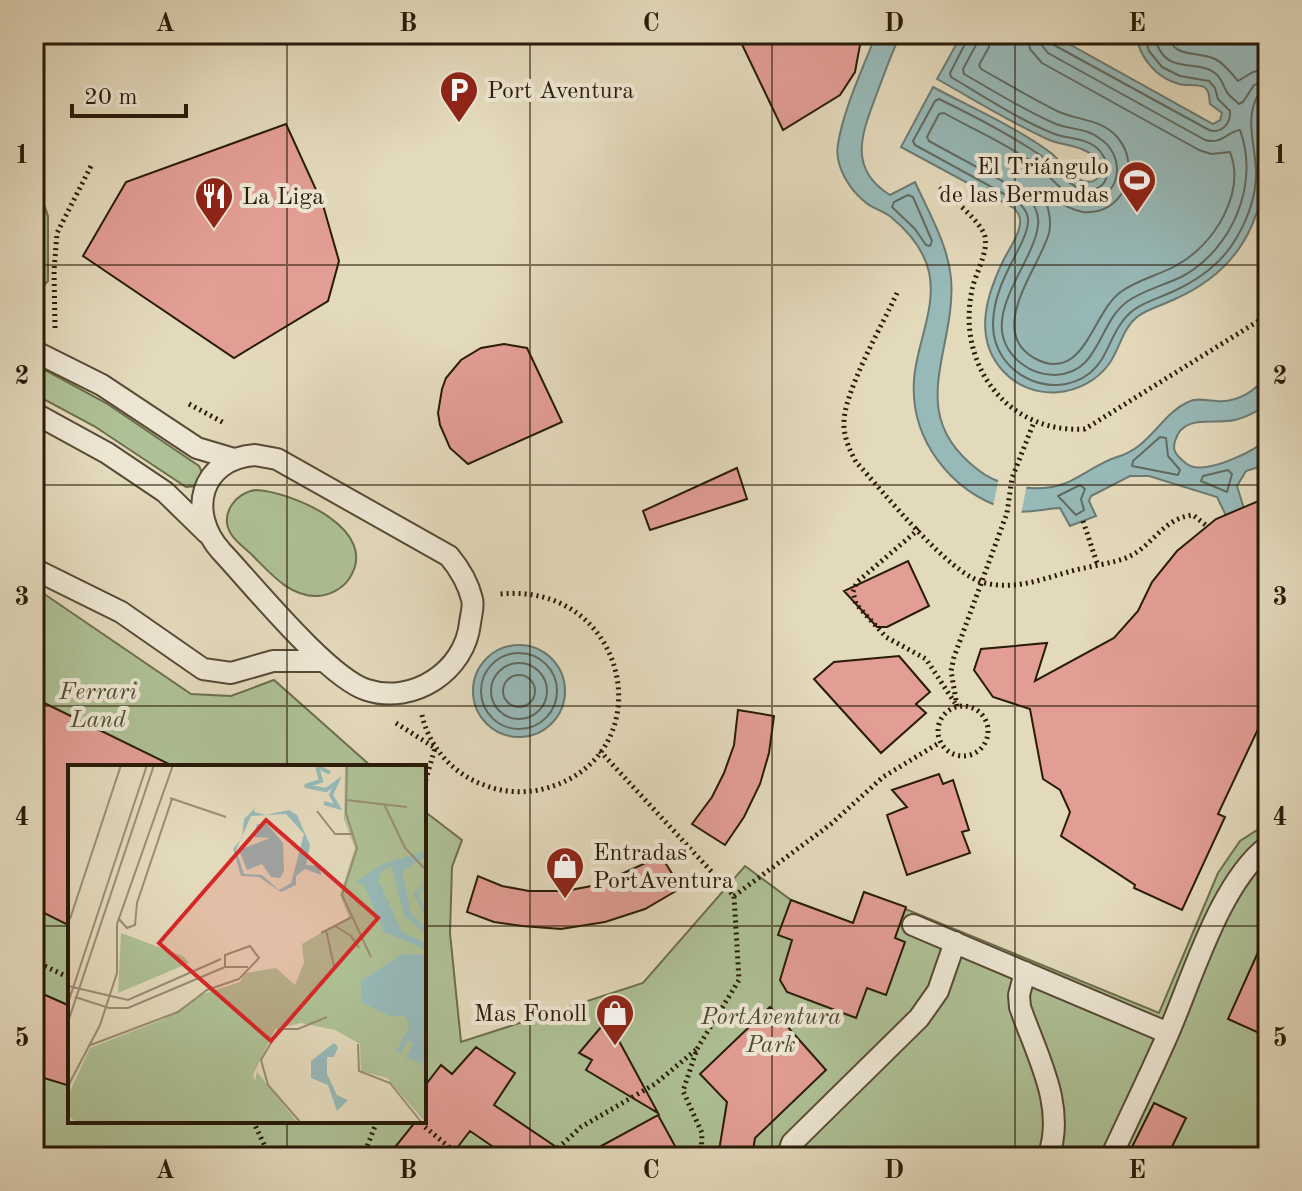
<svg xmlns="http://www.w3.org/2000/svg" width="1302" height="1191" viewBox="0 0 1302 1191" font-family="'Old Standard TT',serif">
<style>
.green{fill:#aec095;stroke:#6c6e4e;stroke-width:2}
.water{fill:#97b9b8;stroke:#6b7a72;stroke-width:2}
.pier{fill:#e3d9bb}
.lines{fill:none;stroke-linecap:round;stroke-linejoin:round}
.shore{stroke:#606a60;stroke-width:2}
.building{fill:#e29d94;stroke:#291b08;stroke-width:2}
.service-casing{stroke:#584a35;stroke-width:24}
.path{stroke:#291b08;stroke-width:5;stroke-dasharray:2 4;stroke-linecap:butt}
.service{stroke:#ede6d3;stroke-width:20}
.grid{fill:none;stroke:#291b08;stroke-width:2;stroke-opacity:0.55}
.labels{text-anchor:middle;stroke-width:8;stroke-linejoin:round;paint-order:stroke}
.poi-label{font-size:24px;fill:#291b08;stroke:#ede6d3;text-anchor:start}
.park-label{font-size:24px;font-style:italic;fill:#514d32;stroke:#ede6d3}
.inset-river{fill:none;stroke:#97b9b8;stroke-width:4}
.inset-road{fill:none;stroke:#998d73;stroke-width:2}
.view{fill:#d62828;fill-opacity:0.15;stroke:#d62828;stroke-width:4}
.inset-edge{fill:none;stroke:#291b08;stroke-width:4}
.neatline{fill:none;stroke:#291b08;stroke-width:3}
.grid-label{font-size:26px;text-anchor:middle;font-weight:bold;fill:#291b08}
</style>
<rect width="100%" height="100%" fill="#e3d9bb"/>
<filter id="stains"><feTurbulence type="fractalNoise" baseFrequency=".0025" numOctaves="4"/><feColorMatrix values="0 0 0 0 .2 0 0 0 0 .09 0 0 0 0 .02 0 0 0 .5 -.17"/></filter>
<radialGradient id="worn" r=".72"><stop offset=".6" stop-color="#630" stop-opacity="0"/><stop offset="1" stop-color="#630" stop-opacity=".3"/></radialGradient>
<!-- green -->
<path class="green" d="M34,177L48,216V281L40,289L34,287Z
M34,364L106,403L199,466L203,475L197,486L186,487L94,426L34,394Z
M256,490C293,492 382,530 349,579C342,589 330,595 318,596C290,597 271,574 253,556C246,549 236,542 231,534C219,514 236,492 256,490Z
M34,587L191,694L231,696L274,680L372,767H70V1121H424V811L462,840L452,867L450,933L461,1042L643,983L745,866L791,900L853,923L864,892L1159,1013L1218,873L1240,841L1268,823V1157H120C100,1148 87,1154 68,1157C57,1158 45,1157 34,1157Z"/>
<!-- water -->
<path class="water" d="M876,34H901C891,53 885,73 877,93C863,131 846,168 890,195L915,182C929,213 948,245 951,278C957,350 903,412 977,469C996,485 1027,491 1052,487C1076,483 1094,464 1117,457C1150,448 1161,414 1188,402C1197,397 1208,401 1217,401C1237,403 1258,390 1268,373V404C1258,411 1247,417 1235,420C1214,425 1183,413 1175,441C1173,448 1174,452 1179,457C1184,462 1188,466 1194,467C1212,471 1256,451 1268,438V464L1246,471L1237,486L1249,525L1234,532L1217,497L1149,476H1130L1091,496L1089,501L1096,516L1070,526L1060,508C1042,509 1024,515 1006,509C950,491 910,439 914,380C916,345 937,308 929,272C924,250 908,231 891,217C884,211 873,209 865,202C849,189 834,165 838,144C844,107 863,69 876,34Z
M962,34H1051L1213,124L1220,120L1222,113L1210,104C1209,98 1210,91 1204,87C1197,84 1186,86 1179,84C1156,78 1139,57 1136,34H1268C1268,48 1272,84 1268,95C1265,103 1260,108 1259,117C1258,135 1263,154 1264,172C1264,190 1259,209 1252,225C1237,260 1209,284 1175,299C1163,305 1147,309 1137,317C1122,329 1120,349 1109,364C1084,398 1032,403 1003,371C972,337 987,293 1005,257C1010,248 1019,235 1020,224C1021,217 1018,213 1014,208L901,147L933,87C972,108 1016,127 1051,153C1061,161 1071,177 1083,181C1106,187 1102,159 1086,151C1073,144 1058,145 1045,138C1008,121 973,99 937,79Z
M473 691a46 46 0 1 1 92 0a46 46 0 1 1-92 0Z"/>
<!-- pier -->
<path class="pier" d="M999,476L1027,484L1021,515L993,507Z"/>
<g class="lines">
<!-- shore -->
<path class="shore" d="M968,34L967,40L950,73L951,77C983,96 1018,119 1052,133C1066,139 1080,137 1093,145C1115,159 1112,196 1082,189C1066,185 1054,165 1040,155C1009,134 972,115 939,99L935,101L913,141L915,145L1017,201C1023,207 1029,213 1028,222C1028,233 1020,246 1015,256C1004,277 993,299 993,325C993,373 1051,403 1090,373C1107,359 1109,339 1122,322C1134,304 1155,300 1174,291C1200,279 1223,262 1237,237C1248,218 1256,195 1256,173C1256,147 1244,119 1258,95L1268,91
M978,34L976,45L963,69L964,74C994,91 1025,111 1056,124C1072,130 1088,128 1102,140C1131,162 1115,210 1078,198C1060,192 1050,175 1035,164C1007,144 974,130 944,113L939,114L927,137L929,141L1024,193C1033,202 1040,212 1038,225C1034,266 970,324 1022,364C1031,371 1043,375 1055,375C1101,373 1097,323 1128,301C1144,290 1165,285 1183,276C1232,249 1260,184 1240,130C1227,132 1221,145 1205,140L1048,53L1041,44L1039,34
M990,34L989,47L979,65L981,69C1006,83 1031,98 1057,111C1078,121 1101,118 1118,138C1142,167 1124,216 1083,212C1070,210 1060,203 1050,195L1045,197C1048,209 1052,220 1049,233C1040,267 984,332 1036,359C1085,384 1092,311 1122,291C1139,279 1160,275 1177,265C1214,245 1246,193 1230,152L1211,154L1199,150L1042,63L1030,49L1027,34
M1049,34L1054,45L1209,130C1221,134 1231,124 1230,111L1218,99L1215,88L1209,81L1180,76L1162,67L1149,51L1144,34
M1154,34C1163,78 1195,58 1215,73C1223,79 1223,88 1229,95C1232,98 1236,101 1239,104L1243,102L1254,85L1268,81
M1166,34C1176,60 1195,50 1215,59C1225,64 1231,73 1238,81L1253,72L1268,69
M908,195L913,197L932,241L930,246L926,245L915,229L892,207L894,202Z
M1160,437L1166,438L1168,456L1180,470L1178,475L1132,466L1133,461Z
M1228,470L1232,474L1227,492L1201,481L1203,476Z
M1080,485L1085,489L1081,499L1084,510L1076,515L1058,496Z
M481 691a38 38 0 1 1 76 0a38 38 0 1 1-76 0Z
M491 691a28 28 0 1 1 56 0a28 28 0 1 1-56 0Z
M503 691a16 16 0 1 1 32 0a16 16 0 1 1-32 0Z"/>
</g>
<!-- building -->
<path class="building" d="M737,34H862L855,72L840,95L783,130Z
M286,124L323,205L339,261L328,301L234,358L83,256L126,182Z
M504,344L527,348L562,422L468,464L450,448L440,425L438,413L442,389L446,378L461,360L481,348Z
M737,468L747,499L650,530L643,511Z
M1268,497V723L1259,727L1218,814L1225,817L1182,910L1134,888L1135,885L1061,836L1070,812L1060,790L1043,779L1030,709L993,697L974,670L981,649L1047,643L1035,681L1114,638L1138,611L1152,582L1177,551L1216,519Z
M908,561L929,606L887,627H877L844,591Z
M899,656L930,692L916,704L926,713L881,753L814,679L834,662Z
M34,698L175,767H70V926L34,908Z
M738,710L774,716L769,753L760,784L744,817L725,845L692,824L712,797L724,773L734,745Z
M939,774L943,784L953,780L969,830L962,832L970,853L907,875L887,815L907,807L892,790Z
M661,856L681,888L645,909L605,922L561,929L522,926L494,922L467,912L478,876L502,886L529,891H565L597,885Z
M864,892L906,907L895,938L905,942L886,995L867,988L856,1018L787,992L780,980L792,940L778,935L791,900L853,923Z
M1268,930V1037L1228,1019Z
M34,990L70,1006V1086L34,1075Z
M770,1007L826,1070L755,1138L752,1157H718L727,1102L700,1074Z
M607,1020L612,1028L658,1113L586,1070L592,1060L579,1053Z
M476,1047L515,1073L494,1105L571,1157H508L470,1131L450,1157H387L416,1121H424V1087L441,1065L452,1074Z
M1154,1103L1186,1118L1167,1157H1127Z
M658,1115L681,1157H581Z"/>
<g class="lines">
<defs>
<path id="service" d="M34,351L102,385L197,448L234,459
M34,413L107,453L165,492L207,533
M255,455L277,459L449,556C459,568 468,583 472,599C474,606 471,615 470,623C465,671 413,705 367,690C328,678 252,584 221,551C187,513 200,459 255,455Z
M34,569L121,612L203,669L231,673L273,661H324
M913,925L1168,1033
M1025,972L1019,995L1020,1007C1036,1054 1067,1107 1048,1157
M787,1157L792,1143L919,1018L938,991L955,942
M1111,1157C1130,1116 1150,1075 1168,1034C1192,979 1220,882 1268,846"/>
</defs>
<!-- service casing -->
<use href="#service" class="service-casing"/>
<!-- path -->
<path class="path" d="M940,187C951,198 982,222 985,237C988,254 975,274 972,290C956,364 1007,434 1085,429L1268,315
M1259,235L1268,238
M897,293C883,324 841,396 844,427C845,440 850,451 856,462C883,491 949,575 985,583C1014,590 1040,580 1068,572C1084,567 1116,563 1128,557C1153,546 1163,518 1193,515L1207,526
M55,328L54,271L57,233L92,164
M189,404L226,424
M1083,521L1097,563
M919,529L857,582L853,592L856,604L886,637L926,659L955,703
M938 731a25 25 0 1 1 50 0a25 25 0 1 1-50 0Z
M957,706L951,671L954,657L1007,513L1012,478L1034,422
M422,715C429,747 453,774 484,785C507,794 532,794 556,785C662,746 627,582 500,594
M396,723L435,748L424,786
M600,751L734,896L739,980L697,1049L683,1091L702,1133L701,1157
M734,896L831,824L883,777L939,743
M34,961L70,978
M253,1121L270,1157
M425,1127L461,1157
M558,1148L581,1127L655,1084L697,1049
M363,1157L377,1121"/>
<!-- service -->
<use href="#service" class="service"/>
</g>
<!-- grid -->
<path class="grid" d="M287,34V767M530,34V1157M772,34V1157M1015,34V1157M34,265H1268M34,485H1268M34,706H1268M34,926H70M424,926H1268M287,1121V1157"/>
<!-- icons -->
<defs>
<symbol id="parking-pin" viewBox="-11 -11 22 30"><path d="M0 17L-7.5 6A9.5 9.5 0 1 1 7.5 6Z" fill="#8f2418" stroke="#ede6d3"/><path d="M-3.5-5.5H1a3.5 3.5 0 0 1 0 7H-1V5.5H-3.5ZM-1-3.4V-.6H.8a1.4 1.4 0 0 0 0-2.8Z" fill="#fff"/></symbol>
<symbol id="stadium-pin" viewBox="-11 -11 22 30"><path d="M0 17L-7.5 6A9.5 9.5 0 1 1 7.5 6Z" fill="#8f2418" stroke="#ede6d3"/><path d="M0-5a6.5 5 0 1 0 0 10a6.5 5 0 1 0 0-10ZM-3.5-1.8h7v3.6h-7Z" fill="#fff"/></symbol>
<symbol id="restaurant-pin" viewBox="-11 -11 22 30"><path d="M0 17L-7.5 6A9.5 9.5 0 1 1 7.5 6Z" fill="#8f2418" stroke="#ede6d3"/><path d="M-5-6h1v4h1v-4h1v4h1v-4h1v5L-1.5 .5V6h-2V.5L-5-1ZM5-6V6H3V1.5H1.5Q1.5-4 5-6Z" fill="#fff"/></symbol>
<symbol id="shop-pin" viewBox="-11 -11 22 30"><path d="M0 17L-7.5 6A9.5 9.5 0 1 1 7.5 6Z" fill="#8f2418" stroke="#ede6d3"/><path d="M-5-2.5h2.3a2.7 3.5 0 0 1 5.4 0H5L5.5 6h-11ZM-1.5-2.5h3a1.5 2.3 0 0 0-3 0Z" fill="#fff"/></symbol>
</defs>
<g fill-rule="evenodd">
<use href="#parking-pin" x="437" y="68" width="44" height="60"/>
<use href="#stadium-pin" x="1115" y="158" width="44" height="60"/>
<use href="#restaurant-pin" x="192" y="174" width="44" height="60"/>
<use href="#shop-pin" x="543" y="844" width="44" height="60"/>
<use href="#shop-pin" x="593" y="991" width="44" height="60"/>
</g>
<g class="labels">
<!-- poi labels -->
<g class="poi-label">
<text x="487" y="98">Port Aventura</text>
<text x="1109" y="174" text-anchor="end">El Triángulo<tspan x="1109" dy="28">de las Bermudas</tspan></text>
<text x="242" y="204">La Liga</text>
<text x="593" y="860">Entradas<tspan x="593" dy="28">PortAventura</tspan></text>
<text x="587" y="1021" text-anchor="end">Mas Fonoll</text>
</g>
<!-- park labels -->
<g class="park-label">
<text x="98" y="699">Ferrari<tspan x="98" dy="28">Land</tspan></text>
<text x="771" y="1024">PortAventura<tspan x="771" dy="28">Park</tspan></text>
</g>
</g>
<!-- overview -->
<g transform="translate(68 765)">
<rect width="358" height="358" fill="#e3d9bb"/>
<path d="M277,0H358V358L319,313L293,306L292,279L267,265L233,258L207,264L185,310L187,316L189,307L230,358H10L0,351V331L22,283L96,254L135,229L172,217L177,208L208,203L227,220L236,198L234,179L281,152L272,130L287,83L276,54ZM53,168L115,191L121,198L50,228Z" fill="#aec095"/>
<path d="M187,43L186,47L198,50L221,45L229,50L242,80L238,100L252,101L253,110L237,104L228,111V120L213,127L191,112L173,111L165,84L174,73L176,54ZM218,49L236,69L223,118L211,125L194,110L176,109L168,85L183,51ZM189,59H199L215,78L216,106L212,113L203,112L194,99L179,105L171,85L202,73L186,72ZM358,86V91L334,106L343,148L358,164V185L316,167L296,120L288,117L317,98ZM324,101L336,150L356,168L358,178L334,167L310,115L313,106ZM334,189L358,190V290L352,303V298L338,293L345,278L340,276L332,289L328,287L341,261L337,251H322L293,237V216ZM266,278L270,282L266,292H259V309L269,330L280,335L269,346L260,320L243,313V296Z" fill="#97b9b8" fill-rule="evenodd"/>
<path class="inset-river" d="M256,38L270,42L263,30L269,17L258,25L237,21L253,16L249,1L262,8M358,89L333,97L330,103L339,148L358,168M358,121L348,129L358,150"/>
<path class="inset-road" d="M279,0L278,48L289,83L274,130L303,192M102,33L158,52M278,35L339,42M316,39L337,83L358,105M249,46L267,69H285M2,154L53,0M51,154L59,163L67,160L69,138L104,34M267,161L283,171L291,183M258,165L266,201M253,168L284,152M0,221L60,235L153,194M7,232L41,243H60L157,202M0,238L79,0M0,257L86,0M290,279L291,306L322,318L354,358M20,281L110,247L139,225L171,214L191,193L182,181L157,190V202H180M0,321L32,260L49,208V159L105,0M233,358L200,320L193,295L211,264H230L259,252"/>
<path class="view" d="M198,55L310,153L203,276L91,178Z"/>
<rect width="358" height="358" class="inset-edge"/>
</g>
<!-- margin -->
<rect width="1302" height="1191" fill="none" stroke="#e3d9bb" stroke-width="88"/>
<!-- scale -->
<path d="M72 104v12h114v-12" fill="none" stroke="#291b08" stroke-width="4"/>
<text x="84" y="104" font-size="24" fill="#291b08" stroke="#ede6d3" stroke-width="6" paint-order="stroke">20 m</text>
<rect x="44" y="44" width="1214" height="1103" class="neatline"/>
<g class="grid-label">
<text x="165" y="31">A</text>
<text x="408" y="31">B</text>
<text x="651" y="31">C</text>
<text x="894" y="31">D</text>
<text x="1137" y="31">E</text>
<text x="22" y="163">1</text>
<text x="1280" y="163">1</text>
<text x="22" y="384">2</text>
<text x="1280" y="384">2</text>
<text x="22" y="605">3</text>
<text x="1280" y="605">3</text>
<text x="22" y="825">4</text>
<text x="1280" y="825">4</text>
<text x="22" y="1046">5</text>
<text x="1280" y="1046">5</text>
<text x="165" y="1178">A</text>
<text x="408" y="1178">B</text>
<text x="651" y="1178">C</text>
<text x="894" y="1178">D</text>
<text x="1137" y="1178">E</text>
</g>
<rect width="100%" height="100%" filter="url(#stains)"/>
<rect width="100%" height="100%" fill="url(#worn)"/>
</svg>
